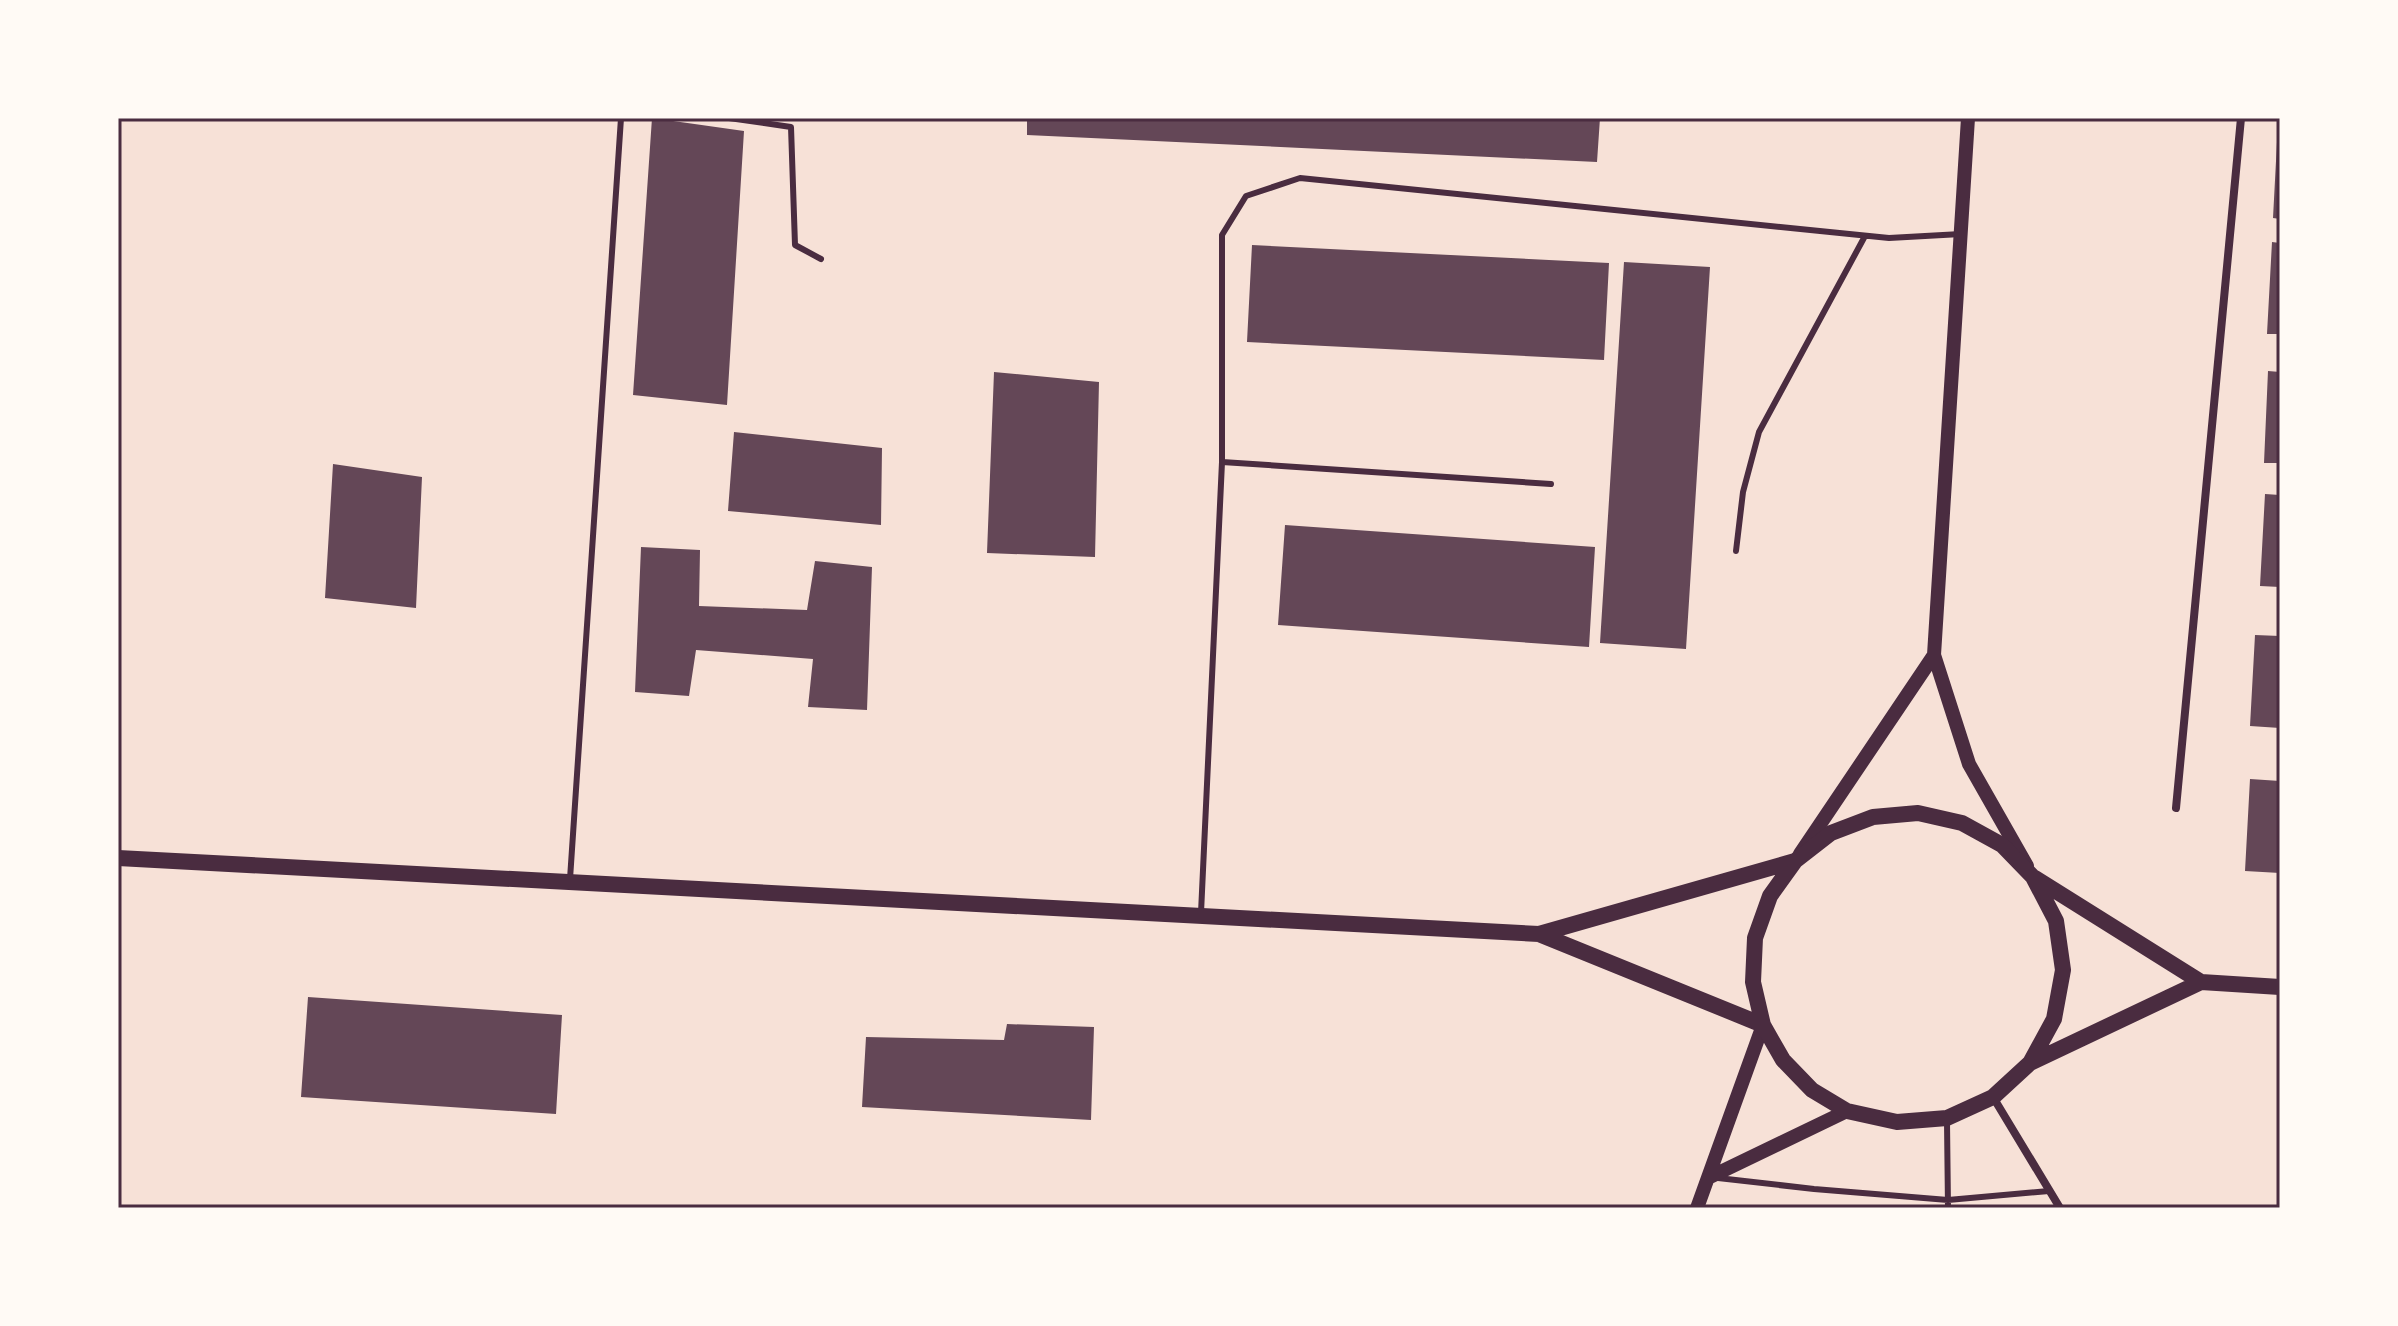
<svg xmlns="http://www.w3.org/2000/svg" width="2398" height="1326" viewBox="0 0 2398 1326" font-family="Manrope,sans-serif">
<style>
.building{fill:#644757}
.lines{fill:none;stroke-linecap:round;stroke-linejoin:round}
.service{stroke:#4a2c40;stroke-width:6}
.minor{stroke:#4a2c40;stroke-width:8}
.tertiary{stroke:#4a2c40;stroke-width:14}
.secondary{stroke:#4a2c40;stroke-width:16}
.neatline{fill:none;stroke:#4a2c40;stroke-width:3}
</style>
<rect width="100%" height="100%" fill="#f7e1d7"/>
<!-- building -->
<path class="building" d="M652,118L744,131L727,405L633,395Z
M1027,118H1600L1597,162L1027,135Z
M2278,123H2280V219L2273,218Z
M2272,242L2280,243V334H2267Z
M1252,245L1609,263L1604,360L1247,342Z
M1624,262L1710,267L1686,649L1600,643Z
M2268,371L2280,372V463H2264Z
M994,372L1099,382L1095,557L987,553Z
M734,432L882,448L881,525L728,511Z
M333,464L422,477L416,608L325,598Z
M2265,494L2280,495V587L2260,586Z
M1285,525L1595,547L1589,647L1278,625Z
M641,547L700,550L699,606L807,610L815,561L872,567L867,710L808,707L813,659L696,650L689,696L635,692Z
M2255,635L2280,636V728L2250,726Z
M2250,779L2280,781V873L2245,871Z
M308,997L562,1015L556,1114L301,1097Z
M1007,1024L1094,1027L1091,1120L862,1107L866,1037L1004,1040Z"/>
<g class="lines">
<!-- service -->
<path class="service" d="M729,118L791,127L795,245L821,259
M1222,462V235L1246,196L1300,178L1889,238L1961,234
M1736,551L1743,492L1759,432L1865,236
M570,879L621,118
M1201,913L1222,462L1551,484
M1947,1122L1948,1208
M1718,1178L1814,1189L1948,1200L2049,1191"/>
<!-- minor -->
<path class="minor" d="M2176,808L2241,118
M1993,1097L2060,1208"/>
<!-- tertiary -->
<path class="tertiary" d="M1968,118L1934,655L1969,764L2027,866
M1800,854L1934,655
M1710,1177L1847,1111
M1697,1208L1763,1025"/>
<!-- secondary -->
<path class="secondary" d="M118,858L1539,934L1763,1025L1783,1060L1812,1090L1847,1111L1897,1122L1947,1118L1993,1097L2030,1063L2054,1019L2063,970L2056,921L2033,877L2002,845L1962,823L1918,813L1873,817L1831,833L1795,861L1770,896L1755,938L1753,982L1763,1025
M2035,878L2201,982L2280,987
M1539,934L1795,861
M2030,1063L2201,982"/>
</g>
<!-- border -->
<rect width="2398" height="1326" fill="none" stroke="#fffaf5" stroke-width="240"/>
<rect x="120" y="120" width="2158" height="1086" class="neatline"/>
</svg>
